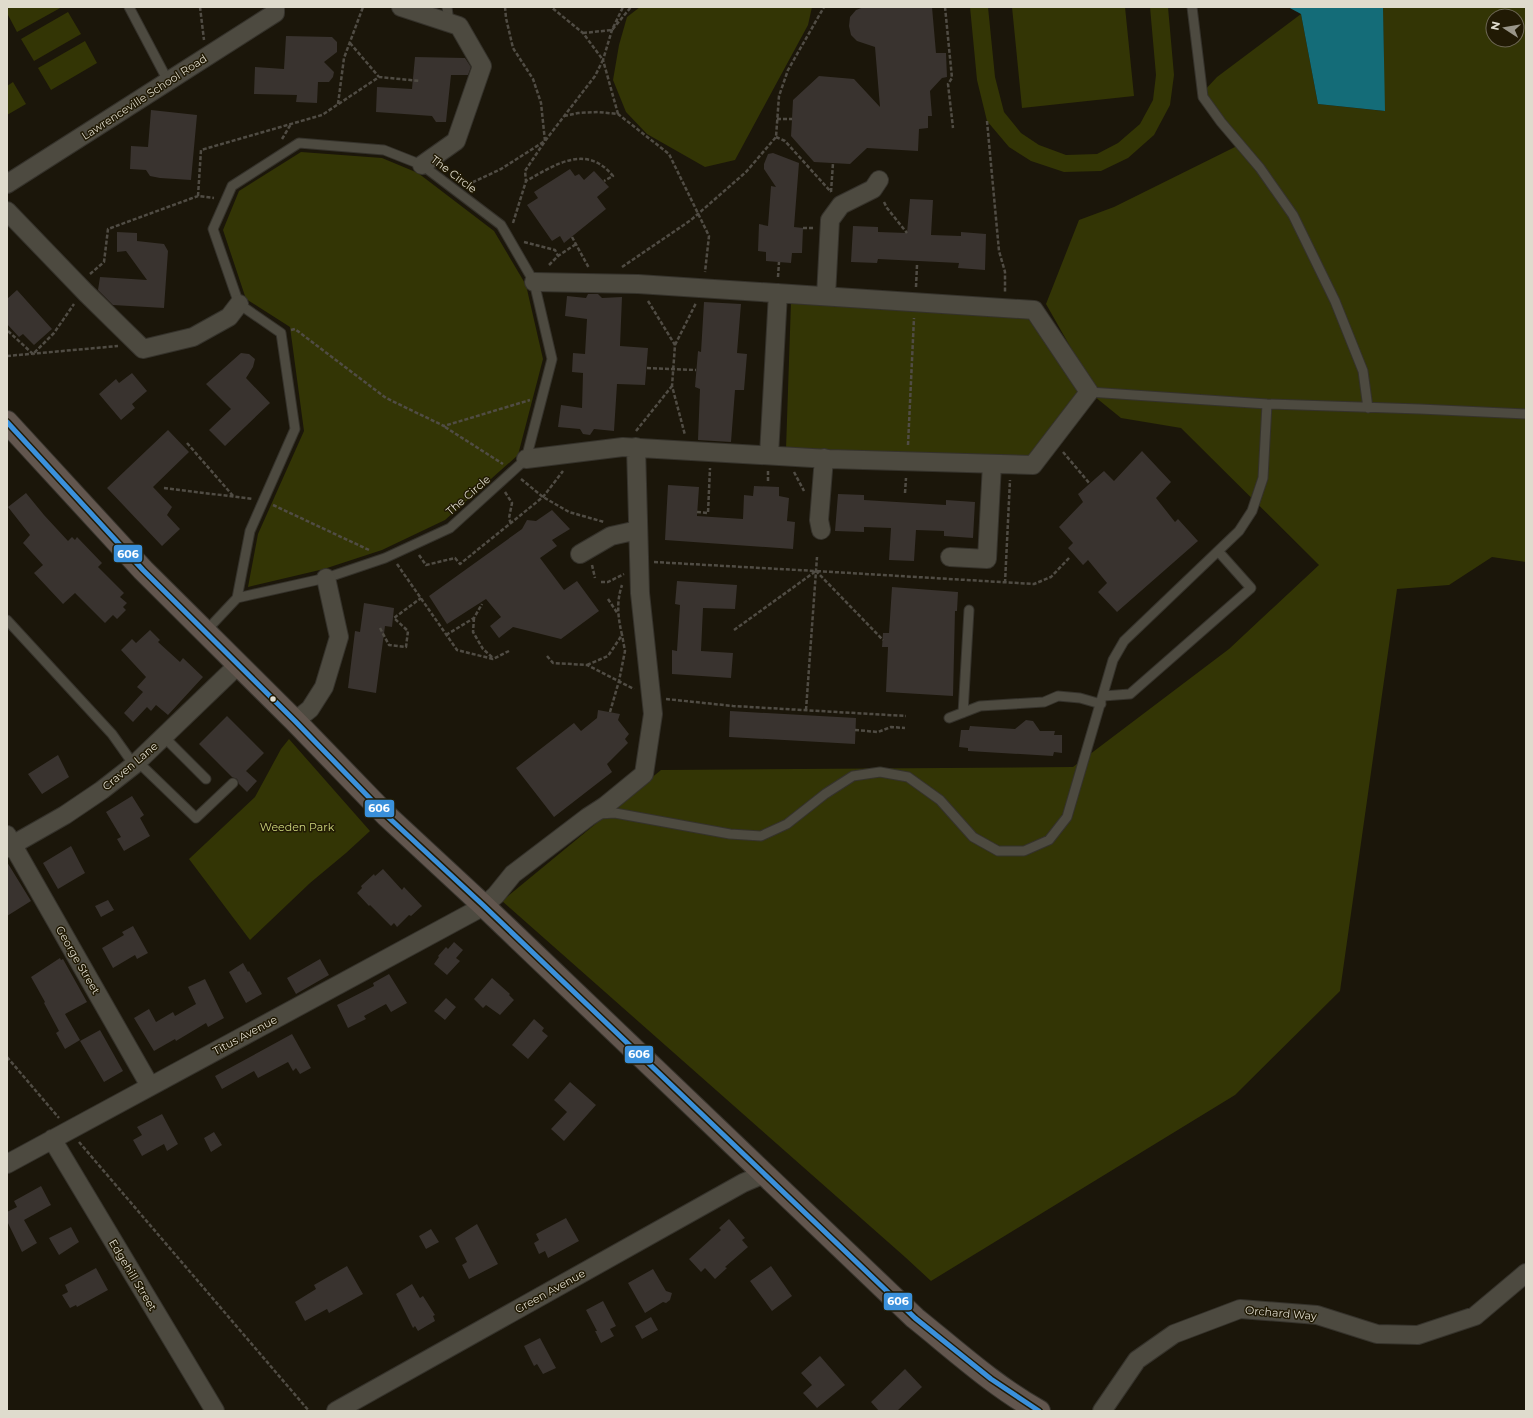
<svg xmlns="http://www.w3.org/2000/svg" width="1533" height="1418" viewBox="0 0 1533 1418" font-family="Montserrat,sans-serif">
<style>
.green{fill:#333505;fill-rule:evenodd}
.water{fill:#146c78}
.building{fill:#39332f}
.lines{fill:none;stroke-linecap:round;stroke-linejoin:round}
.service-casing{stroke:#35322b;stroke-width:11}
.minor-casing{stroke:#35322b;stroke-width:20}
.trunk-casing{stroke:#35322b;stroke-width:24}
.path{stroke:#504c44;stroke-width:2.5;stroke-dasharray:4 2;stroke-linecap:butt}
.service{stroke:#4d4a40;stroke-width:9}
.minor{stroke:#4d4a40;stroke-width:18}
.trunk{stroke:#62564e;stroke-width:22}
.bus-1-casing{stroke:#211a04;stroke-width:8}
.bus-1{stroke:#3a90db;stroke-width:5}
.bus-dot{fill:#dfdbcd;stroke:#211a04;stroke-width:1.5}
.labels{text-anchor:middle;stroke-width:3;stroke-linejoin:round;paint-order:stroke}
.street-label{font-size:11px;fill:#dfdbcd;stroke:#211a04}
.park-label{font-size:11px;fill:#cfd87d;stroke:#211a04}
.line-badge{stroke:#211a04;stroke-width:1.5}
.badge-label{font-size:11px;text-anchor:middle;font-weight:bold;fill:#fff}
</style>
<rect width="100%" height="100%" fill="#1b160a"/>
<!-- green -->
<path class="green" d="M10,7H62L17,32L7,13V9Z
M640,7H812L808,25L735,160L705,167L647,134L626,112L613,80L619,45L627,17Z
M970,7H988L995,77L1004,112L1021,133L1039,145L1066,155L1097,154L1118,143L1140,124L1153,100L1156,75L1150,7H1168L1174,75L1170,105L1154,135L1128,158L1101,171L1064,172L1031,161L1009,147L987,121L977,80Z
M1012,7H1125L1134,96L1022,108Z
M1383,7H1526V562L1492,557L1449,585L1397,589L1340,991L1235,1095L931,1281L905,1257L502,901L661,770L1073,767L1229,649L1319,565L1181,428L1121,418L1089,392L1084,371L1046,304L1079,220L1114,207L1241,144L1203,92L1217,77L1301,14L1318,104L1384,111ZM1493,16H1517V40H1493Z
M68,12L81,34L34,61L21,39Z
M85,41L97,63L51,90L38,68Z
M13,82L26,104L7,115V86Z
M301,152L382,158L418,173L494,231L526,285L543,359L518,455L445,520L382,550L324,569L248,587L258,534L304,431L290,327L246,299L223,230L239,191Z
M791,302L1030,316L1081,392L1029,458L786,449Z
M289,739L370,831L346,853L310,883L250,940L189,859L255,797L281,749Z"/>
<!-- water -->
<path class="water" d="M1288,7H1383L1385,111L1318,104L1301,14Z"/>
<!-- building -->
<path class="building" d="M864,7H932L936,53H946L947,77L942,78L930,91L932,116H928V128L919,129L918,151L867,148L850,164L814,162L791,136L792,119L793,100L819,76L854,79L880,107L875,47L857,41L851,35L849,26L850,17L856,10Z
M286,36L332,37L337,42V52L324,62L334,72L333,77L329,82H318L317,103L296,102L297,95L254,94L255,67L284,69Z
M415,57L465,58L471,67L468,75H451L446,122H436L432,116L376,112L377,87L412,89Z
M151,110L197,115L191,180L160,178L150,176L146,170L130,169L131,146L148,147Z
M773,153L799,163L794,227L803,228L802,253H792L791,263L766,261V252L758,251L759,224L768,226L771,186L776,187L764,169V164L768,154Z
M570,169L575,176L579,174L584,180L594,171L609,187L597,197L606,209L564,243L560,236L552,241L527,205L538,198L534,192Z
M910,199L933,200L931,235L961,236V232L986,234L985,270L958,268L959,263L878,259L877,263L851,262L853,226L878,227V232L907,233Z
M117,232L137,233V241L164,244L168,251L164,308L113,305L98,290L100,277L147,280L126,251L117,252Z
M17,290L52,329L34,345L23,334L19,337L7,324V299Z
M588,294H598L602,298L622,297L620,346L648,348L645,385L617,384L614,431L594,429L590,435L583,434L580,429L558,427L561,405L582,408L583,373L572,372L573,353L585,354L587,319L565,316L567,296L586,298Z
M704,302L741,304L737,353L747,354L744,390H735L731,442L698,440L700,389L695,387L698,351L701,352Z
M241,353L249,354L255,359L253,367L246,378L270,403L225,446L209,430L231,409L206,384Z
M132,373L147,391L132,404L135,408L121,420L99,394L116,379L119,383Z
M168,430L189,452L153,487L172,507L167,515L180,529L162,546L107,488Z
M1142,451L1171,482L1156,498L1175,522L1178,519L1198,541L1117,612L1098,592L1107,583L1088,560L1083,565L1068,548L1073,543L1059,527L1083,502L1078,494L1104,471L1114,481Z
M668,485L699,487L697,516L743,519L744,495L753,496L754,486L779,487V496L789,498L787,521L795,522L793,549L665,540Z
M26,493L44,515L68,541L72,537L75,540L77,537L102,563L98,567L124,593L120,597L127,603L123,607L126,610L117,619L113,615L105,623L75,593L63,604L34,573L43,565L23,543L30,535L8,507Z
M838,494L864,495V500L946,505V500L975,502L973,538L944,536V531L916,530L914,561L889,560L891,528L864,527V532L835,531Z
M552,510L570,529L552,540L557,546L540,558L564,590L577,581L599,611L561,639L513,627L499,638L490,626L501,617L486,599L447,624L429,596L522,529L527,520L536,521Z
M677,581L737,585L735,609L703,608L701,651L733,653L731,678L672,674V650L677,651L680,605L675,604Z
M892,587L958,592L957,611H955L953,696L886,692L888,647H882L883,633H889Z
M364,603L394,608L392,627L385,626L376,693L348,688L355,631L360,632Z
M150,630L160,640L158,642L180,662L183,658L203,677L168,715L156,705L151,711L147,707L133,722L124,713L143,692L137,687L146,677L121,650L132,639L136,643Z
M598,710L620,714L618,720L629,734L625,739L628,743L607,764L612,772L554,817L516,768L574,723L581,731L597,718Z
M730,711L856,718L855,744L729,737Z
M227,716L264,753L246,771L257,781L247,792L239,784L237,779L232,777L199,744Z
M1026,720L1033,721L1040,731H1055L1054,735H1062V753L1054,752L1053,756L968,751V748L959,747L961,730H969L970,726L1015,729Z
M58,755L69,777L42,794L28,774Z
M132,796L144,815L140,818L150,836L124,851L117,839L121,837L106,812Z
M71,846L85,873L58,889L43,863Z
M7,862L31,901L7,916Z
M383,869L402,890L404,887L422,906L411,916L409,915L397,927L394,923L391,926L370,905L369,906L357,893L362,888L361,886L374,874L375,876Z
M108,900L114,910L101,917L95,906Z
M133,926L148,953L137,959L135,955L113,968L102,948L124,935L122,932Z
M454,942L463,950L456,958L460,961L447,975L434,964L439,957L438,956L446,947L448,949Z
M60,958L61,960L63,959L87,1002L65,1014L80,1040L65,1049L56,1033L59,1031L44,1003L45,1002L31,977Z
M320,959L329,975L296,994L287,978Z
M243,963L248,972L249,971L262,994L246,1003L229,972Z
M389,974L407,1003L391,1012L386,1004L364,1016L366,1019L348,1028L337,1005L374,986L373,983Z
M492,978L510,994L509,995L514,1000L500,1015L486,1005L483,1008L474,999Z
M205,979L224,1018L208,1027L206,1023L176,1041L175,1039L154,1051L134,1018L149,1009L156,1022L173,1012L175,1016L196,1004L188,987Z
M446,998L456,1007L445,1020L434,1011Z
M534,1019L544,1028L542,1031L548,1036L528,1059L512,1045Z
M100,1030L123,1071L104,1082L80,1041Z
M292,1034L311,1068L300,1074L296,1068L293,1071L288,1062L258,1078L254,1071L222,1089L215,1076Z
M570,1082L596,1105L564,1141L551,1129L567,1112L554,1100Z
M162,1114L178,1144L167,1151L164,1144L142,1156L133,1140L142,1135L137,1127Z
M214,1132L222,1145L211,1152L204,1138Z
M41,1186L51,1205L24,1220L37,1243L22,1252L7,1221V1212L17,1207L14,1201Z
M566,1218L579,1241L548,1258L545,1251L539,1254L534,1243L539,1240L536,1234Z
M729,1219L745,1238L742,1240L748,1247L725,1267L727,1268L715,1279L705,1268L701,1272L689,1259L721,1230L719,1228Z
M477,1224L498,1264L469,1279L462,1265L467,1262L455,1238Z
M71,1227L79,1242L59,1255L49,1238Z
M431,1229L439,1242L426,1249L419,1236Z
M347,1266L363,1294L329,1313L327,1309L305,1321L295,1302L316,1289L314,1285Z
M771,1266L792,1296L772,1311L750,1281Z
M96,1268L108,1290L77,1307L76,1305L70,1308L62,1295L68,1292L65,1285Z
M653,1269L666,1291L672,1293L670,1300L666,1303L663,1302L645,1313L628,1283Z
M412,1284L420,1298L423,1296L435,1315L433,1316L435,1321L418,1331L415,1326L413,1328L396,1294Z
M603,1301L616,1326L610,1329L614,1336L601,1343L595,1331H597L586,1310Z
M651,1317L658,1330L642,1339L635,1326Z
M540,1338L556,1368L543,1374L537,1364L534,1366L524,1346Z
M820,1356L845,1385L817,1408L803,1393L812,1385L801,1373Z
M905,1369L922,1387L897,1411H879L871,1402Z"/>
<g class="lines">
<defs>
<path id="service" d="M129,7L168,81
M447,7L449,22
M1192,7L1203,97L1221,122L1260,168L1293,215L1335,301L1363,371L1368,408
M1089,392L1267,404L1420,409L1526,414
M7,620L112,734L134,765
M205,632L237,598L326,578L385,558L450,528L526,459L552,359L534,282L501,225L422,165L384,150L299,143L232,186L213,229L239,304L281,333L295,429L250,531L237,598
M1103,696L1130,694L1251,588L1218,551
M963,713L969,610
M949,718L980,706L1044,702L1058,696L1080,698L1101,704
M164,737L206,779
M138,762L196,818L233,783
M599,814L615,813L730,834L761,836L787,824L825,794L853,776L880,772L908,777L940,800L973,837L998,851H1024L1049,840L1067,817L1113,660L1124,641L1239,531L1252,511L1263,478L1267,404"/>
<path id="minor" d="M401,7L459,26L482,66L456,141L422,165
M7,184L275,13V7
M7,211L86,293L143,349L193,337L229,317L239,304
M826,296L830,220L841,205L873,189L879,180
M769,455L778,293
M526,459L623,447L829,459L1033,465L1089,392L1034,310L638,284L534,282
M821,530L819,520L824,458
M580,554L611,536L638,530
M950,557L987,559L992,464
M295,721L310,709L324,687L339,637L326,578
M7,835L150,1086
M7,848L65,815L102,790L134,765L238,665
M52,1139L215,1411
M7,1164L484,906L496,895L513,874L588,817L605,806L644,774L653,714L640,593L636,447
M336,1411L743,1183L764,1174
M1102,1411L1137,1360L1174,1334L1240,1309L1317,1315L1377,1334L1418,1335L1475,1316L1526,1273"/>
<path id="trunk" d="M7,422L143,570L295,721L387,816L484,906L915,1318C955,1350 994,1386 1039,1411"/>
</defs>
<!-- service casing -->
<use href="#service" class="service-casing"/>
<!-- minor casing -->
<use href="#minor" class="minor-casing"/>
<!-- trunk casing -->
<use href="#trunk" class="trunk-casing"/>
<!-- path -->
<path class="path" d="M200,7L204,40
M505,7L506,18L513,48L533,79L541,103L545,141L525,171L526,181
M945,7L952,78L948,84L953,128
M583,33L612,30L631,7
M350,43L379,77
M338,104L344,58L363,7
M618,114L603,60L612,30L623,7
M564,116L578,113L598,112L618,114L669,154L709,236L705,272
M777,119H792
M987,121L999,251L1005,272V292
M776,137L785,141L831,192
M282,139L291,124
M467,185L501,169L545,141L595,76L603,60L583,33L551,7
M831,192L833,163
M198,196L201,150L322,115L379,77L420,81
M884,202L887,208L907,233
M513,223L526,181C555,165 586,143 613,176L604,181
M803,228H815
M572,237L589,268
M524,242L555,250L558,256
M549,265L558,256L576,244
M622,267L691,220L746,172L776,137L779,96L788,70L824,7
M90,274L104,262L108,229L198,196L214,198
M778,277L779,262
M916,287L917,265
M648,301L675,345L672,386L685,435
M291,330L295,329L386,398L444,426L530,400
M8,331L33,354L54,333L74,304
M675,345L696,303
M7,356L118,346
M647,368L696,370
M445,427L503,464
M636,431L672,386
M187,443L234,497
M908,445L914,318
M1063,452L1090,484
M794,472L804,491
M521,479L543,497L569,512L604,522
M768,481V471
M164,488L253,499
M505,492L512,503L509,518L511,524
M905,493L906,478
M273,505L369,550
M697,512L708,513L710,468
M419,555L426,565L455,558L460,564L543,497L563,471
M654,562L816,571L883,640
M397,564L457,650L493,659L509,651
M592,565L595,578
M601,582H608L624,574
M1005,583L1010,480
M608,599L618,614
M474,618L473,632L483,649L493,658
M380,628L389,645L406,647L408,631L394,618L421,598
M734,630L816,571L1034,584L1051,577L1070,557
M446,635L474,618L482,604
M547,656L553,663L587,665L634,689
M587,665L608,656L622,635C618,617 616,603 622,585
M666,699L733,706L906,716
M806,710L817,557
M610,712L619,681L625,651L622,635
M855,730L878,732L891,727L905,728
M7,1057L59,1118
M79,1142L309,1411"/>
<!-- service -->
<use href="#service" class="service"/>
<!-- minor -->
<use href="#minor" class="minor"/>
<!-- trunk -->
<use href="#trunk" class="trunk"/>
<defs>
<path id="bus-1" d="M7,422L143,570L295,721L387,816L484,906L915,1318L991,1379L1039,1411"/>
</defs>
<!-- bus-1 casing -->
<use href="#bus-1" class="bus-1-casing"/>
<!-- bus-1 -->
<use href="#bus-1" class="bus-1"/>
</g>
<!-- markers -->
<circle class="bus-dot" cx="273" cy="699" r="3.5"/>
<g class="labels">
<!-- street labels -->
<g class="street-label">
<text transform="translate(144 97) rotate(-33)" y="4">Lawrenceville School Road</text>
<text transform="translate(454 174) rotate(37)" y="4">The Circle</text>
<text transform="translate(468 495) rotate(-41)" y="4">The Circle</text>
<text transform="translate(130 766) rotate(-40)" y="4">Craven Lane</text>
<text transform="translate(78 960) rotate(60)" y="4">George Street</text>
<text transform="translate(245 1035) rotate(-28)" y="4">Titus Avenue</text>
<text transform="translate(133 1275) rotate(59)" y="4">Edgehill Street</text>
<text transform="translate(550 1291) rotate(-29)" y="4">Green Avenue</text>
<text transform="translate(1281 1313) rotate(5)" y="4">Orchard Way</text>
</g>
<!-- park labels -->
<g class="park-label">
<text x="297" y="831">Weeden Park</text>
</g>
</g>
<g class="line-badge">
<rect x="113" y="544" width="30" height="19" rx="4" fill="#3a90db"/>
<rect x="364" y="799" width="31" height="19" rx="4" fill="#3a90db"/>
<rect x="624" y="1045" width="30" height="19" rx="4" fill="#3a90db"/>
<rect x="883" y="1292" width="30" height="19" rx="4" fill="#3a90db"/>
</g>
<g class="badge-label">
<text x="128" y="558">606</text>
<text x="379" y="812">606</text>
<text x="639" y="1058">606</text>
<text x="898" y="1305">606</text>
</g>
<!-- border -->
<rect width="1533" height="1418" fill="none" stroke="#dfdbcd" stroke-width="16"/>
<!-- north arrow -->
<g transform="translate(1505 28) rotate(282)"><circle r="19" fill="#211a04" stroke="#6d6754"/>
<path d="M0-3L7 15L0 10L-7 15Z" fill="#9a9689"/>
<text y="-6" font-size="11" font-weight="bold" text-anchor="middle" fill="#dfdbcd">N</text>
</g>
</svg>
